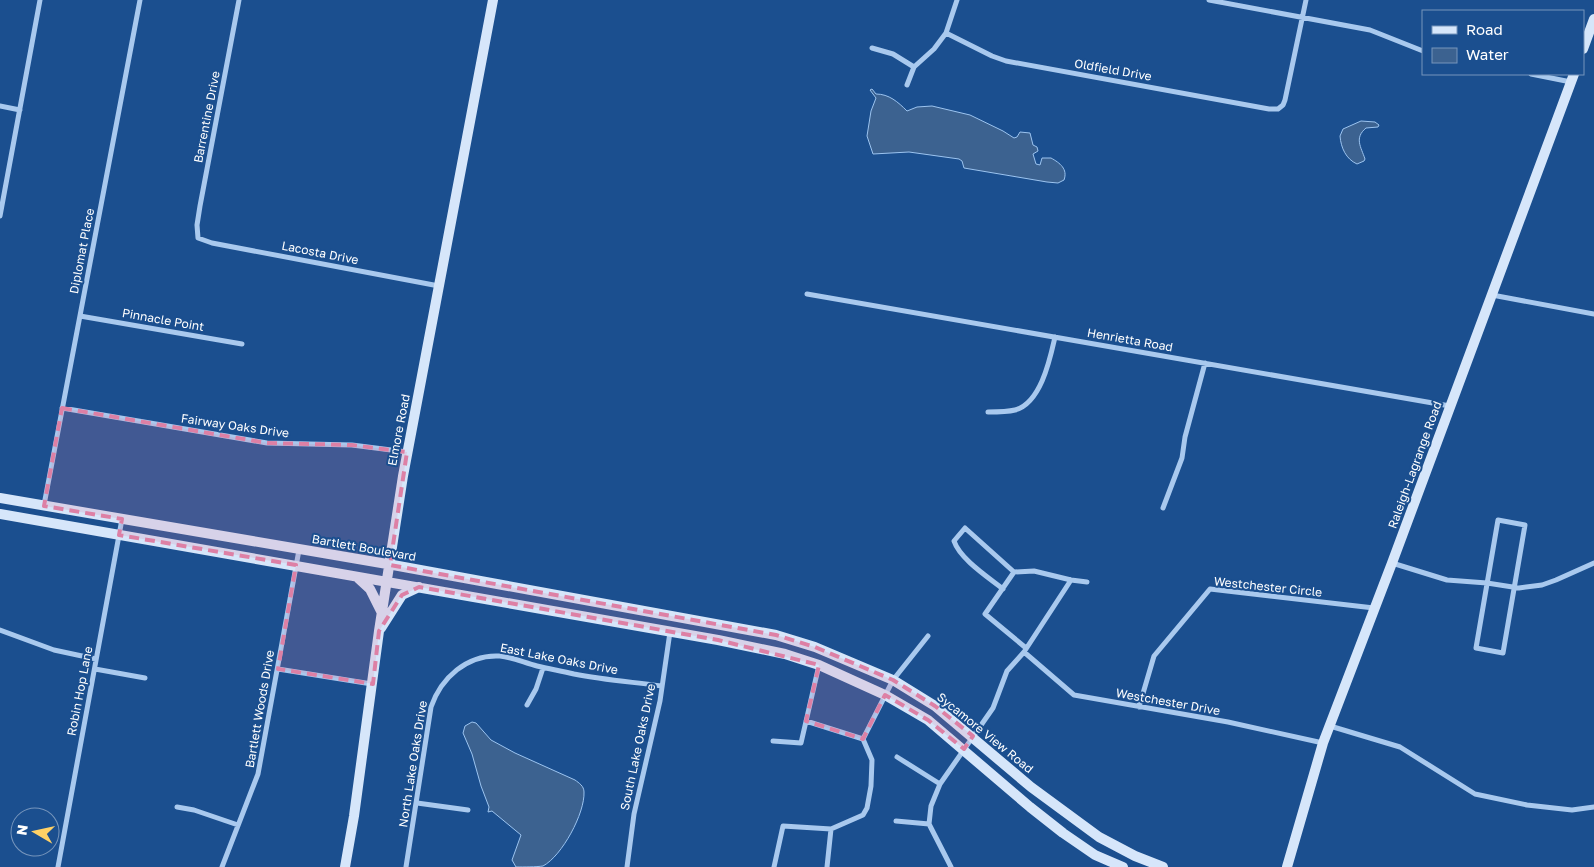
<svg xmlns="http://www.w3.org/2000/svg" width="1594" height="867" viewBox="0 0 1594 867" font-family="'Golos Text',sans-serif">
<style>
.water{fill:#3c6290;stroke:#9cc4f0}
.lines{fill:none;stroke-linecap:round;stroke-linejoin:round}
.street{stroke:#a9c9ee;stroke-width:5}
.secondary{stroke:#d6e6fa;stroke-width:10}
.marked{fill:#dd80a5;fill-opacity:0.2;stroke:#dd80a5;stroke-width:4;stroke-dasharray:10 6;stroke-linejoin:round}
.labels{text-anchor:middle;stroke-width:4;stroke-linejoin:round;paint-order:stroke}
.street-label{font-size:12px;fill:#fff;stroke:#1b4f8f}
</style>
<rect width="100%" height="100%" fill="#1b4f8f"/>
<!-- water -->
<path class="water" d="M872,89L876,94C889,94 898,102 907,111L917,107L932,106L970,115L1003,131L1014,138L1017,137L1020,132L1030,133L1033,145L1037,147L1038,151L1033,154L1036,164L1040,165L1042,158H1051C1060,163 1068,169 1064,180L1058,183L1047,182L964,168L962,161L959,159L909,152L873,154L867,136L871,111L876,98L870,90Z
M1361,121L1375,122L1379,125L1378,127L1366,128C1354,138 1361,147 1365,159L1364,161L1357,164C1346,159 1341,148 1340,136L1343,129Z
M472,722L476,723L491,740L515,753L575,780C579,783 584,786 584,792C585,813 562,856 543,866C536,867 524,867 516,867L512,860L521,835L492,811L488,812L489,807L481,786L472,754L463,733L465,726Z"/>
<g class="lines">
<!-- street -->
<path class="street" d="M239,0L200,206L197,225L198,238L212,243L439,286
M1209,0L1370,30L1423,51
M946,33L992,56L1006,61L1269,109H1278L1283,105L1285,100L1306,0
M872,48L893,54L914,67
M1531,74L1571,82
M907,85L914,67L934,49L946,33L957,0
M0,106L20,110
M0,216L40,0
M807,294L1450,406
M1492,295L1594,314
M80,316L242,344
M62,408L267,443L352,445L407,452
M988,412C997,412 1007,412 1015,410C1041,403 1050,359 1055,337
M44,505L140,0
M1163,508L1182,458L1185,437L1205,363
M1498,520L1525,525L1503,653L1476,648Z
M1392,563L1447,580L1487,583L1519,588L1542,585L1556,580L1594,563
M1014,572L985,614L1026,648
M1003,589C988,577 960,559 954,541L965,528L1014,572L1034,571L1071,580L1087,582
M0,630L54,650L96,659
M1024,652L1074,695L1228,722L1323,743
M95,669L145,678
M278,669L372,684
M527,705L536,689L543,668
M1139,707L1154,656L1210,589L1374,608
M806,721L863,739
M1330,726L1400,747L1475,794L1527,805L1572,810L1594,807
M773,741L801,743L819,665
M897,757L940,784
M417,803L468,810
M177,807L194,810L238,825
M896,821L929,824
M58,867L122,519
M222,867L258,774L299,550
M406,867L431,707C441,678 467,654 500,656C512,657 525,663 537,666C549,669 562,671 574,674C604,680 633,682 662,686
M627,867L634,814L660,701L670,632
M774,867L783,826L831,829L863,815L867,808L871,786L872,760L863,739L893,680L928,636
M827,867L831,829
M951,867L929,824L931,806L940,784L993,708L1007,671L1024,652L1071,580"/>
<!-- secondary -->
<path class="secondary" d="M1583,49L1594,19
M0,498L393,565L776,635L815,647L893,680L935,706L1031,787L1099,837L1135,856L1163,867
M0,514L718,640L785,654L819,665L885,695L928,720L1030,807L1063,833L1095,855L1123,867
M357,577L370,589L382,613
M381,628L402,595L419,587
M345,867L354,816L379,631L403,476L493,0
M1287,867L1323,743L1392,563L1574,74"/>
</g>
<!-- marked area -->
<path class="marked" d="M62,408L267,443L352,445L407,452L390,565L776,635L815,647L893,680L935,706L973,736L964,749L928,720L885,695L863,739L806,721L819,665L718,640L419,587L402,595L379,631L373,684L278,669L296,565L119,535L122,519L44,506Z"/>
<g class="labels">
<!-- street labels -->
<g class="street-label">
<text transform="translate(1113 70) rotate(10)" y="4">Oldfield Drive</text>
<text transform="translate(207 117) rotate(-79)" y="4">Barrentine Drive</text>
<text transform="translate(82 251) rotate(-79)" y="4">Diplomat Place</text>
<text transform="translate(320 253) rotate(11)" y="4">Lacosta Drive</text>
<text transform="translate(163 320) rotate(10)" y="4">Pinnacle Point</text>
<text transform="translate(1130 340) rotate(10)" y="4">Henrietta Road</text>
<text transform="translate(235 426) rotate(8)" y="4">Fairway Oaks Drive</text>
<text transform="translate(399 430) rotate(-79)" y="4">Elmore Road</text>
<text transform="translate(1415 465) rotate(-70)" y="4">Raleigh-Lagrange Road</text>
<text transform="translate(364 548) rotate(10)" y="4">Bartlett Boulevard</text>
<text transform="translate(1268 587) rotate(6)" y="4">Westchester Circle</text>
<text transform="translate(559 659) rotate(11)" y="4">East Lake Oaks Drive</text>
<text transform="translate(80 691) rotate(-79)" y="4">Robin Hop Lane</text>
<text transform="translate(1168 702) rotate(10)" y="4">Westchester Drive</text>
<text transform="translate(260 709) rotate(-80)" y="4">Bartlett Woods Drive</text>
<text transform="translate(985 733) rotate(39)" y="4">Sycamore View Road</text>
<text transform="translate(638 747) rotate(-78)" y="4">South Lake Oaks Drive</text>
<text transform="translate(413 764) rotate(-81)" y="4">North Lake Oaks Drive</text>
</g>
</g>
<!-- legend -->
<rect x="1422" y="10" width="162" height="65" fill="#1b4f8f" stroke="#7695bc"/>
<rect x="1432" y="26" width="25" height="8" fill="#d6e6fa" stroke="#7695bc"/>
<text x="1466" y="35" font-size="15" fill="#ffffff">Road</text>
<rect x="1432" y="48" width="25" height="15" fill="#3c6290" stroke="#7695bc"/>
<text x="1466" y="60" font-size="15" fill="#ffffff">Water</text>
<!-- north arrow -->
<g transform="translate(35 832) rotate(279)"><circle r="24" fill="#1b4f8f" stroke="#7695bc"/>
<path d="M0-4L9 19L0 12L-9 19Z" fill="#ffd166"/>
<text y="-8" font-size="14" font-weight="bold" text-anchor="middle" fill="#ffffff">N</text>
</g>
</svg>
